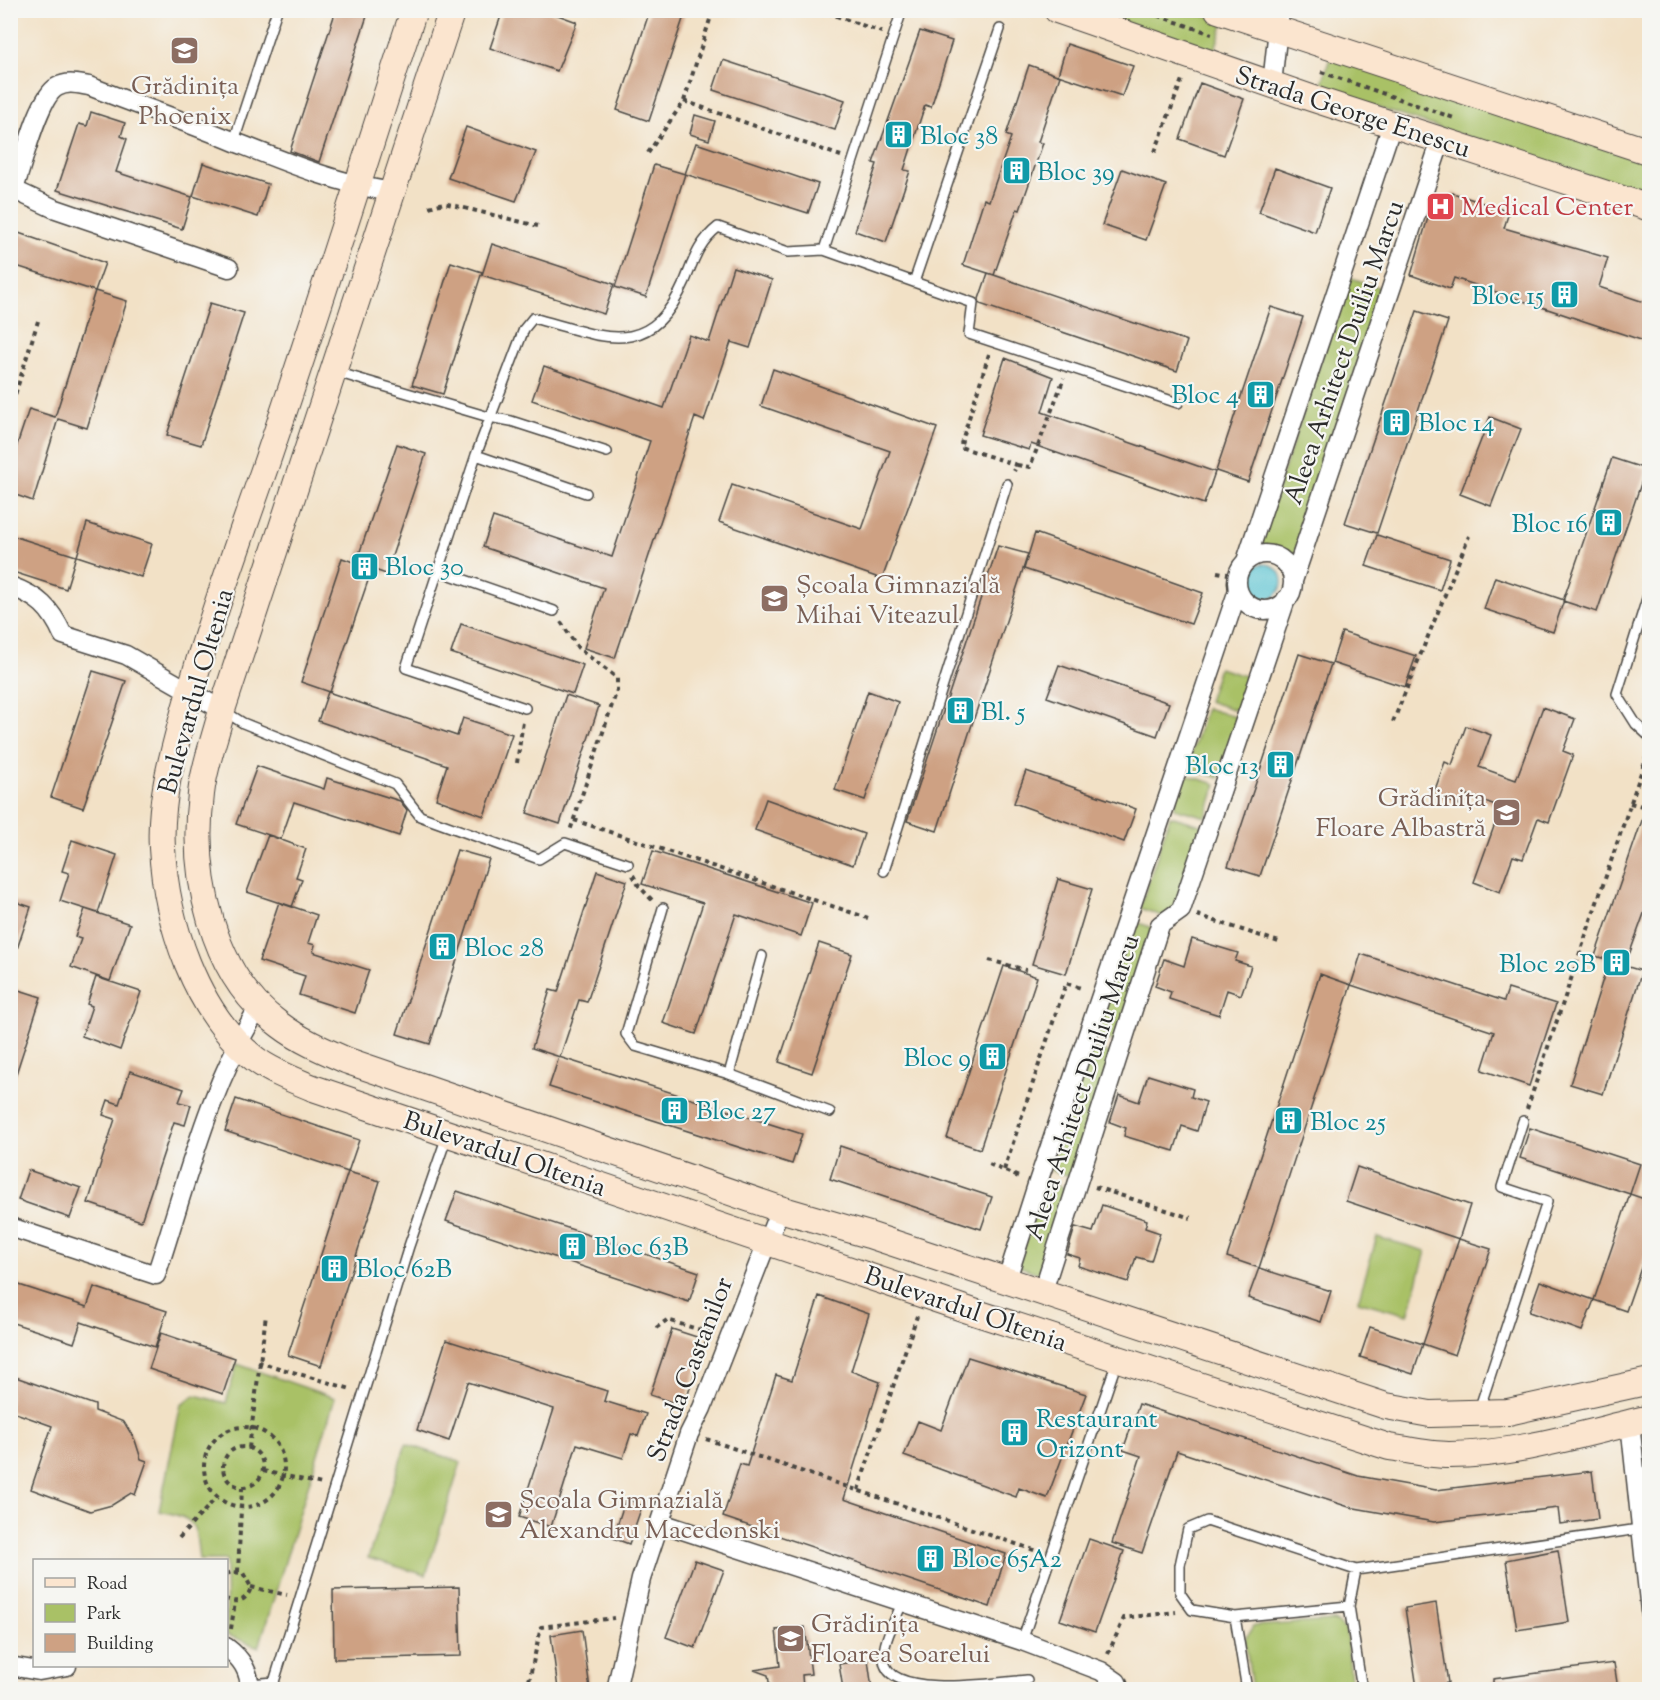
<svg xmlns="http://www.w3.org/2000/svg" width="1660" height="1700" viewBox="0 0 1660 1700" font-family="'Sorts Mill Goudy',serif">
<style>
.green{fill:#a9c166;stroke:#6a7648;stroke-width:1.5}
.water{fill:#58c3d2;stroke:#42777e;stroke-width:1.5}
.building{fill:#cea183}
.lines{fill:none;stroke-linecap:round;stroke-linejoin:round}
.lane-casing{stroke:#494642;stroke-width:12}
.street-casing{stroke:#494642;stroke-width:21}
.secondary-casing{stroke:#494642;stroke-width:28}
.path{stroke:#494642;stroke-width:4;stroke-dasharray:4.5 4.5;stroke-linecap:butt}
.lane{stroke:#fff;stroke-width:9}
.street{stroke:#fff;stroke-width:18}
.secondary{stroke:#fbe5cf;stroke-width:26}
.labels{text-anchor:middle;stroke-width:4.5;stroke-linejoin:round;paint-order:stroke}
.education-label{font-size:26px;fill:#785e54;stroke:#f6f6f2;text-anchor:start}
.street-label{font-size:26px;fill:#2b2b2b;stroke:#f6f6f2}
.culture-label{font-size:26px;fill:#0d838f;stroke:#f6f6f2;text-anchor:start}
.health-label{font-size:26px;fill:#be3a42;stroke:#f6f6f2;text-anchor:start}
</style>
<rect width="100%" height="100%" fill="#f6f6f2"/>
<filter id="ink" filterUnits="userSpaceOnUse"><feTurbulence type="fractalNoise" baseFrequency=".0167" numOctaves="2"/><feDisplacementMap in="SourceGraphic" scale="12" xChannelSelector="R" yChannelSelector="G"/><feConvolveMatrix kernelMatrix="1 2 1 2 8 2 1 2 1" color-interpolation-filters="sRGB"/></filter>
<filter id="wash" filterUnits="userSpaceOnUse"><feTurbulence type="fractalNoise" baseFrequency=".008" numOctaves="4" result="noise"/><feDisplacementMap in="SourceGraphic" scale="24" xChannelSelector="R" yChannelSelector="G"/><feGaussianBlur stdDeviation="1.35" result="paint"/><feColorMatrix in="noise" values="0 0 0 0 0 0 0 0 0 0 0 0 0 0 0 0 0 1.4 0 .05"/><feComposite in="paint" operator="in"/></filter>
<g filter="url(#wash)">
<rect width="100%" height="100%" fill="#f2e1c6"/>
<!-- green -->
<path class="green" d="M1084,11H1191L1224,22L1213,55Z
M1331,55L1649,159V196L1320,89Z
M1349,277L1383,289L1294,555L1259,544Z
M1219,668L1251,678L1241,712L1208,701Z
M1206,708L1239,718L1219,778L1187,768Z
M1183,774L1216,784L1206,817L1174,808Z
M1170,816L1204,826L1177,907L1164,917L1140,908Z
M1133,921L1153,928L1116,1042L1095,1036Z
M1091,1047L1112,1054L1072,1177L1050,1170Z
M1045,1182L1068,1189L1041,1274L1018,1266Z
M1377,1237L1426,1251L1408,1315L1358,1301Z
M237,1364L335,1398L259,1647L227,1635L226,1560H199C195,1524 198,1518 159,1511L181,1404L195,1395L226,1403Z
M406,1444L461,1462L426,1575L368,1558Z
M1334,1621L1346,1630L1352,1689H1252L1245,1639L1253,1626Z"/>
<!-- water -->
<path class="water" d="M1246 582a18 18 0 1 1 36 0a18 18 0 1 1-36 0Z"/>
<g id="blocks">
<!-- building -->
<path class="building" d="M336,10H369L319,162L290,151Z
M503,10H544L577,22L557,71L490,48Z
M650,10H686L649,121L617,110Z
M920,31L952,41L931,107L925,105L904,170L910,171L886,242L855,231L877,164L873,163Z
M1067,44L1133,66L1122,96L1058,75Z
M723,60L845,100L835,130L713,90Z
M1029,65L1060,76L1038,142L1043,143L1020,210L1017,209L994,275L963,265L984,199L989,201L1011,137L1006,135Z
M1200,83L1244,99L1224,155L1180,139Z
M91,112L125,123L121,136L127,139L116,172L192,197L182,229L57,190L79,124L87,126Z
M695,115L715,121L709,140L690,134Z
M466,127L536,152L516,201L448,178Z
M696,143L818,184L808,213L685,174Z
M203,163L268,184L258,217L193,196Z
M654,165L685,174L646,297L615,287Z
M1275,168L1330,188L1315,232L1259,212Z
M1122,169L1166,185L1146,240L1102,225Z
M1453,193L1509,212L1504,228L1608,258L1599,287L1650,304V343L1454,278L1450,289L1411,275L1435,194L1450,199Z
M10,230L105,263L95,291L10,264Z
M492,244L614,284L604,314L482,275Z
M451,262L482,272L443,394L412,385Z
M733,267L772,280L750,348L731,342L704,421L695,417L615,658L584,648L604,588L483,547L493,517L612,557L650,441L532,400L544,366L664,408L689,335L709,342Z
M988,273L1187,341L1177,371L980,304L979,299Z
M95,291L127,301L87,428L58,419L33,501L10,493V466L29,409L55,417Z
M210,303L244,313L201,445L167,435Z
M1271,307L1303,317L1248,482L1216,471Z
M1417,311L1448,321L1377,533L1345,523Z
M1005,358L1053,377L1042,412L1215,472L1204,504L1031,444L1029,450L980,435Z
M773,369L937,428L882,579L719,522L732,485L862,529L890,451L761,406Z
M1490,417L1521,429L1491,506L1460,494Z
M397,444L426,454L386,574L372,569L330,692L301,682L342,558L356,563Z
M1612,458L1646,469L1597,612L1563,601Z
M87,523L152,544L141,577L77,556Z
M1035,533L1203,593L1191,624L1024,569Z
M10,535L76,556L66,589L10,571Z
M1377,535L1450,559L1440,590L1366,566Z
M998,546L1028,554L937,831L907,821Z
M1495,577L1564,600L1553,632L1484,609Z
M461,624L583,665L573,694L451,653Z
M1342,632L1416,656L1405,687L1332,663Z
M1299,654L1331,664L1260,876L1228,866Z
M1059,665L1169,703L1157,736L1047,697Z
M93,671L126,681L83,808L51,797Z
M868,691L898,702L865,800L835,790Z
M328,692L457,736L463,718L512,734L484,816L436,799L447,765L318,721Z
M566,695L599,706L560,824L527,813Z
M1543,707L1575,719L1563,751L1573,755L1549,822L1538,818L1523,859L1513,856L1500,892L1474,882L1501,807L1465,794L1461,805L1433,795L1445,762L1452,765L1466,726L1491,735L1479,767L1516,780Z
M257,766L324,789L327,778L400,801L407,810L399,836L294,802L281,839L236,824Z
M1026,771L1136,809L1124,842L1014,803Z
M766,799L864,834L853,865L755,830Z
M1647,806H1650V897L1625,966L1642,971L1603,1094L1570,1084L1609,960L1595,956Z
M268,835L306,849L296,877L302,879L292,907L247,892Z
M72,840L117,855L98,913L60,901L69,873L62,871Z
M457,850L489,859L430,1044L397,1034Z
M653,851L812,903L801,936L736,914L696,1034L663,1023L703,903L642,884Z
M597,871L627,881L587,1002L579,1000L560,1057L532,1048L550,990L558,992Z
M1058,879L1092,889L1066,974L1032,964Z
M10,900L31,907L14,958H10Z
M279,902L317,915L308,943L315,945L313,952L369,970L355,1013L299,995L305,976L259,961Z
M85,909L130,924L110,981L71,967L81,939L75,937Z
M1192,939L1238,953L1235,961L1251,966L1241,995L1227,990L1219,1015L1169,999L1171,992L1155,986L1164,959L1184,966Z
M819,943L852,954L812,1073L779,1062Z
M1361,954L1504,1001L1508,989L1556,1004L1529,1086L1482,1070L1494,1032L1351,985Z
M1004,966L1037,977L980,1149L947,1138Z
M1320,974L1351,985L1259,1268L1227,1257Z
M96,977L141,992L120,1050L82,1036L92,1006L87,1004Z
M10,987L41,997L14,1080H10Z
M559,1057L802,1134L792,1164L549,1087Z
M130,1071L184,1089L179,1102L191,1105L185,1125L174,1122L141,1221L88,1203L115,1119L103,1115L108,1100L119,1104Z
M1148,1075L1193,1089L1191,1097L1206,1102L1197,1131L1182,1126L1174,1151L1124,1136L1126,1128L1110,1122L1119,1095L1139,1102Z
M236,1099L359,1140L348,1172L225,1131Z
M1530,1128L1640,1164L1630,1194L1520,1158Z
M840,1146L992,1197L981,1229L830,1179Z
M1357,1167L1470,1205L1459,1239L1346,1201Z
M28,1170L81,1188L70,1218L18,1200Z
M348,1172L380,1181L321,1366L288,1355Z
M457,1191L699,1272L689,1302L446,1221Z
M1630,1194L1650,1201V1242L1626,1311L1594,1300Z
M1102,1205L1147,1220L1145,1228L1160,1233L1151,1261L1136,1257L1128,1282L1078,1266L1080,1258L1067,1254L1075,1227L1093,1232Z
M1459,1239L1491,1249L1455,1355L1423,1344Z
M1259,1268L1331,1291L1321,1322L1248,1298Z
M1540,1281L1594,1300L1582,1331L1529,1312Z
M10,1282L87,1307L94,1287L167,1311L155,1347L81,1322L74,1343L10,1322Z
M819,1296L869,1314L851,1371L880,1382L844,1499L1006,1554L990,1607L723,1517L740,1464L747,1466L776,1375L792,1380Z
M1370,1327L1423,1344L1413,1374L1360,1357Z
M672,1329L706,1340L684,1406L650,1395Z
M161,1333L235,1358L223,1394L149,1369Z
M446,1340L607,1391L604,1401L646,1414L638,1436L631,1434L623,1458L577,1444L551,1527L519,1517L554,1409L468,1382L449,1441L417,1430Z
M968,1357L1086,1394L1047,1498L1019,1488L1016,1497L904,1456L918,1421L941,1430Z
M10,1375L95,1405V1411L124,1422L135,1440L141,1459L147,1461L135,1495L131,1493L112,1505L90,1511L31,1489L52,1426L10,1411Z
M1139,1404L1358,1476L1436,1490L1592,1471L1598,1519L1560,1524L1558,1508L1434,1522L1349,1507L1177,1451L1142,1553L1112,1543L1141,1456L1123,1450Z
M626,1498L642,1506L629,1544L613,1538Z
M1089,1539L1124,1551L1095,1632L1060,1620Z
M1558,1550L1569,1622L1517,1630L1506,1560Z
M695,1560L724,1570L695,1648L666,1637Z
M459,1587L461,1656L334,1659L333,1590Z
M1436,1603L1448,1683L1417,1688L1405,1608Z
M805,1627L811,1674L802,1675L803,1689H770L768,1675L754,1670L780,1666L776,1630Z
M582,1630L590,1689H558L551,1635Z
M868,1660L872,1689H843L839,1664Z
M1614,1663L1618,1689H1493V1679Z"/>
</g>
</g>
<g filter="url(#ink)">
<use href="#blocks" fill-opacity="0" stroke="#494642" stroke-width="1.5"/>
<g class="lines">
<defs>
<path id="lane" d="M234,141L277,10
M824,250L902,10
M914,282L1000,29
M336,372L489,417L511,421L607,452
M476,455L586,493
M439,571L554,611
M1650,589L1617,694L1636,724L1650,737
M525,708L406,668L476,455L524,329L533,318C602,336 649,363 685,281C694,259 699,242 718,227L788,252L824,250L973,303L969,334L1178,403
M224,711L243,723L395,784L420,816L539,859L565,843L628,864
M884,871L1007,484
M663,908L626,1034L635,1046L729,1074L830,1112
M729,1074L762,956
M1479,1410L1547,1202L1502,1187L1523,1121
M1356,1570L1349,1606L1362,1690
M902,1603C896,1619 882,1642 884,1660C888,1700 996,1683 1027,1680
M1349,1606L1235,1617L1192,1610L1180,1593V1565L1188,1529L1207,1521L1356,1570L1639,1529
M1235,1617L1247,1690
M1022,1641L1117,1361
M250,1684L274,1682L409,1246L447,1136"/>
<path id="street" d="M1272,84L1280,10
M10,188L53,208L229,268
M14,189C22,167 38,97 57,87C68,81 77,84 89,86C137,105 187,122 235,142C288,163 336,183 392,192
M1237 582a28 28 0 1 1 56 0a28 28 0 1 1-56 0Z
M1246,561L1392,125
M1293,581L1441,140
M10,586C38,596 51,608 63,635L126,655L222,710
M10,1227L156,1275C186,1185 208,1088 259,1007
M1006,1282L1037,1185L1238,590
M1042,1294L1160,925L1181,910L1286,599
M1630,1423L1650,1611
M661,1523L1022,1641L1101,1671L1117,1682L1120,1690
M226,1647C241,1658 250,1671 250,1690
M10,1666L39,1671L67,1666
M616,1690L641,1579L689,1434L702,1408L780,1209"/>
<path id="secondary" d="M414,10C364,163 317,315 265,467C237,547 208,627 185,709C173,754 159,800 162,848C166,921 195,1012 255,1059C272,1072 294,1080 313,1088L974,1312L1389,1447C1409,1450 1429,1455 1449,1455C1516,1455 1585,1433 1650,1418
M452,10L222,710C215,738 204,766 201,794C191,874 211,976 280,1025C301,1041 325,1051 348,1061L780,1209L869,1235L1386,1406L1430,1414L1508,1412L1650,1381
M1057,10L1311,98L1650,208
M1218,10L1650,152"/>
</defs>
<!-- lane casing -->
<use href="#lane" class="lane-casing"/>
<!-- street casing -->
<use href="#street" class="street-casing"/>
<!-- secondary casing -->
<use href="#secondary" class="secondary-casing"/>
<!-- path -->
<path class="path" d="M819,10L882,32
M1141,10L1212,34
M1321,72L1454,118
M684,101L841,156
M1155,152L1183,77
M648,153L684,101L713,10
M429,207L444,203L538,226
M989,354L960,447L1017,465L1014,471
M10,411L38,321
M1017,465L1030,467L1064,378
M1217,572L1228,574
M561,622L578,648L617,678V690L570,831
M1393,722L1469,536
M517,763L523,721
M1630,803L1650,808
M574,820L868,918
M633,875L639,886L652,900
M1197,915L1279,942
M989,960L1026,970
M1527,1109L1649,749
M989,1164L1021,1178
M1004,1170L1066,983L1084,989
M1095,1187L1191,1218
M656,1328L667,1320L711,1333
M258,1362L351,1389
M204 1467a40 40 0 1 1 80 0a40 40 0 1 1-80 0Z
M706,1439L1037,1551
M223 1467a20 20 0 1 1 40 0a20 20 0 1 1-40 0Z
M249,1448L266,1315
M263,1471L322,1484
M858,1490L917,1316
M179,1538L217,1497
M238,1572L242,1488
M226,1574L232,1572L243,1573L251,1587C248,1599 238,1605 226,1599
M251,1587L287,1595
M231,1629L235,1602
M1108,1654L1124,1618L1176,1612
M527,1690L541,1627L614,1618"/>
<!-- lane -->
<use href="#lane" class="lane"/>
<!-- street -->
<use href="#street" class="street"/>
<!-- secondary -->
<use href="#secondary" class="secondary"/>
</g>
</g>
<!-- icons -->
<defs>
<symbol id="school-square" viewBox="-11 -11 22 22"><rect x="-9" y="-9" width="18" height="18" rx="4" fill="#8d6e63" stroke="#f6f6f2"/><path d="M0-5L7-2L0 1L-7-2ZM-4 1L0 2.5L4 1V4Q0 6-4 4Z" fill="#fff"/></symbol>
<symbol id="building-square" viewBox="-11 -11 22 22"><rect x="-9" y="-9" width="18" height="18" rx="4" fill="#0f9aa8" stroke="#f6f6f2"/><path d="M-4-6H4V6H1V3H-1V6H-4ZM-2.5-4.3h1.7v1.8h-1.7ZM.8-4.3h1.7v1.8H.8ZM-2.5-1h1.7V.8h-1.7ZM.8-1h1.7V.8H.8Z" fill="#fff"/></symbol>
<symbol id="hospital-square" viewBox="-11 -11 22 22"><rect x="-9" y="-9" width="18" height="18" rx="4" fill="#e0444e" stroke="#f6f6f2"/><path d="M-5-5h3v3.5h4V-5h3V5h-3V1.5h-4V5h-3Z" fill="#fff"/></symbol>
</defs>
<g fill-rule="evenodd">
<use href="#school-square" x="168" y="34" width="33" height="33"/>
<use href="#building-square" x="882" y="118" width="33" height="33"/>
<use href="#building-square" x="1000" y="154" width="33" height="33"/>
<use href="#hospital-square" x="1424" y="190" width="33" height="33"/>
<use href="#building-square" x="1548" y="278" width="33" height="33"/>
<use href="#building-square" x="1244" y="378" width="33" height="33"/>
<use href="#building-square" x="1380" y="406" width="33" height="33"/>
<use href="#building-square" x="1592" y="506" width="33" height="33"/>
<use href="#building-square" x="348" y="550" width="33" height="33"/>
<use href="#school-square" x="758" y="582" width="33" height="33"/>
<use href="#building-square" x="944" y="694" width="33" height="33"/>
<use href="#building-square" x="1264" y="748" width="33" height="33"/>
<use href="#school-square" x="1490" y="796" width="33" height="33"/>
<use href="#building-square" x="426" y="930" width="33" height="33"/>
<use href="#building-square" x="1600" y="946" width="33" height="33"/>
<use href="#building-square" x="976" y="1040" width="33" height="33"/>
<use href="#building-square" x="658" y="1094" width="33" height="33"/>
<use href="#building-square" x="1272" y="1104" width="33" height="33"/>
<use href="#building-square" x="556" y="1230" width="33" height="33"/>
<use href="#building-square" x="318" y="1252" width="33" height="33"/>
<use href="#building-square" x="998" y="1416" width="33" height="33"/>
<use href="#school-square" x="482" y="1498" width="33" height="33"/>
<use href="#building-square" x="914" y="1542" width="33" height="33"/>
<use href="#school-square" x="774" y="1622" width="33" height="33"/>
</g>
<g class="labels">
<!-- education labels -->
<g class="education-label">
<text x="185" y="94" text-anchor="middle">Grădinița<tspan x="185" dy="30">Phoenix</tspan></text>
<text x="796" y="593">Școala Gimnazială<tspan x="796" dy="30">Mihai Viteazul</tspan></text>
<text x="1486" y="806" text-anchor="end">Grădinița<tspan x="1486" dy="30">Floare Albastră</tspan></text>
<text x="519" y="1508">Școala Gimnazială<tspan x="519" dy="30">Alexandru Macedonski</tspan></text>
<text x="811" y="1632">Grădinița<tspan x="811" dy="30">Floarea Soarelui</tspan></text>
</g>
<!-- street labels -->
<g class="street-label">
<text transform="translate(1353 111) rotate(18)" y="9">Strada George Enescu</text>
<text transform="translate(1343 352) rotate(-71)" y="9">Aleea Arhitect Duiliu Marcu</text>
<text transform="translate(195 691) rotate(-74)" y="9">Bulevardul Oltenia</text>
<text transform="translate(1081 1087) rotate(-72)" y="9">Aleea Arhitect Duiliu Marcu</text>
<text transform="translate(505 1153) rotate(19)" y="9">Bulevardul Oltenia</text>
<text transform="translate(966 1308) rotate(19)" y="9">Bulevardul Oltenia</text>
<text transform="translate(689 1369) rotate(-69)" y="9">Strada Castanilor</text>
</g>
<!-- culture labels -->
<g class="culture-label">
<text x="920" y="144">Bloc 38</text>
<text x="1037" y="180">Bloc 39</text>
<text x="1544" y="304" text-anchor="end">Bloc 15</text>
<text x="1239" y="403" text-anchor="end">Bloc 4</text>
<text x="1418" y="431">Bloc 14</text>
<text x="1588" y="532" text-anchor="end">Bloc 16</text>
<text x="385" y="575">Bloc 30</text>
<text x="981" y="720">Bl. 5</text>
<text x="1259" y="774" text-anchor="end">Bloc 13</text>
<text x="464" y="956">Bloc 28</text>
<text x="1596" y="972" text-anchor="end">Bloc 20B</text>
<text x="971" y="1066" text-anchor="end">Bloc 9</text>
<text x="696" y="1119">Bloc 27</text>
<text x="1310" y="1130">Bloc 25</text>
<text x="594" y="1255">Bloc 63B</text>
<text x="356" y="1277">Bloc 62B</text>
<text x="1036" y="1427">Restaurant<tspan x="1036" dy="30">Orizont</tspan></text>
<text x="952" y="1567">Bloc 65A2</text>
</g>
<!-- health labels -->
<g class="health-label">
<text x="1461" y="215">Medical Center</text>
</g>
</g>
<!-- margin -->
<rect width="1660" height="1700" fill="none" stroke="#f6f6f2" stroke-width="36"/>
<!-- legend -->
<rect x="33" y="1559" width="195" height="108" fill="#f6f6f2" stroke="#a5a5a2" stroke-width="1.5"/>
<rect x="45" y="1578" width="30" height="9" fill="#fbe5cf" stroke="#a5a5a2" stroke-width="1.5"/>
<text x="87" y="1589" font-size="18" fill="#2b2b2b">Road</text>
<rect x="45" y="1604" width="30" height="18" fill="#a9c166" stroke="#a5a5a2" stroke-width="1.5"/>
<text x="87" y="1619" font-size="18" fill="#2b2b2b">Park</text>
<rect x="45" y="1634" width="30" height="18" fill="#cea183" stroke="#a5a5a2" stroke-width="1.5"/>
<text x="87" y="1649" font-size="18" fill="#2b2b2b">Building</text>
</svg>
